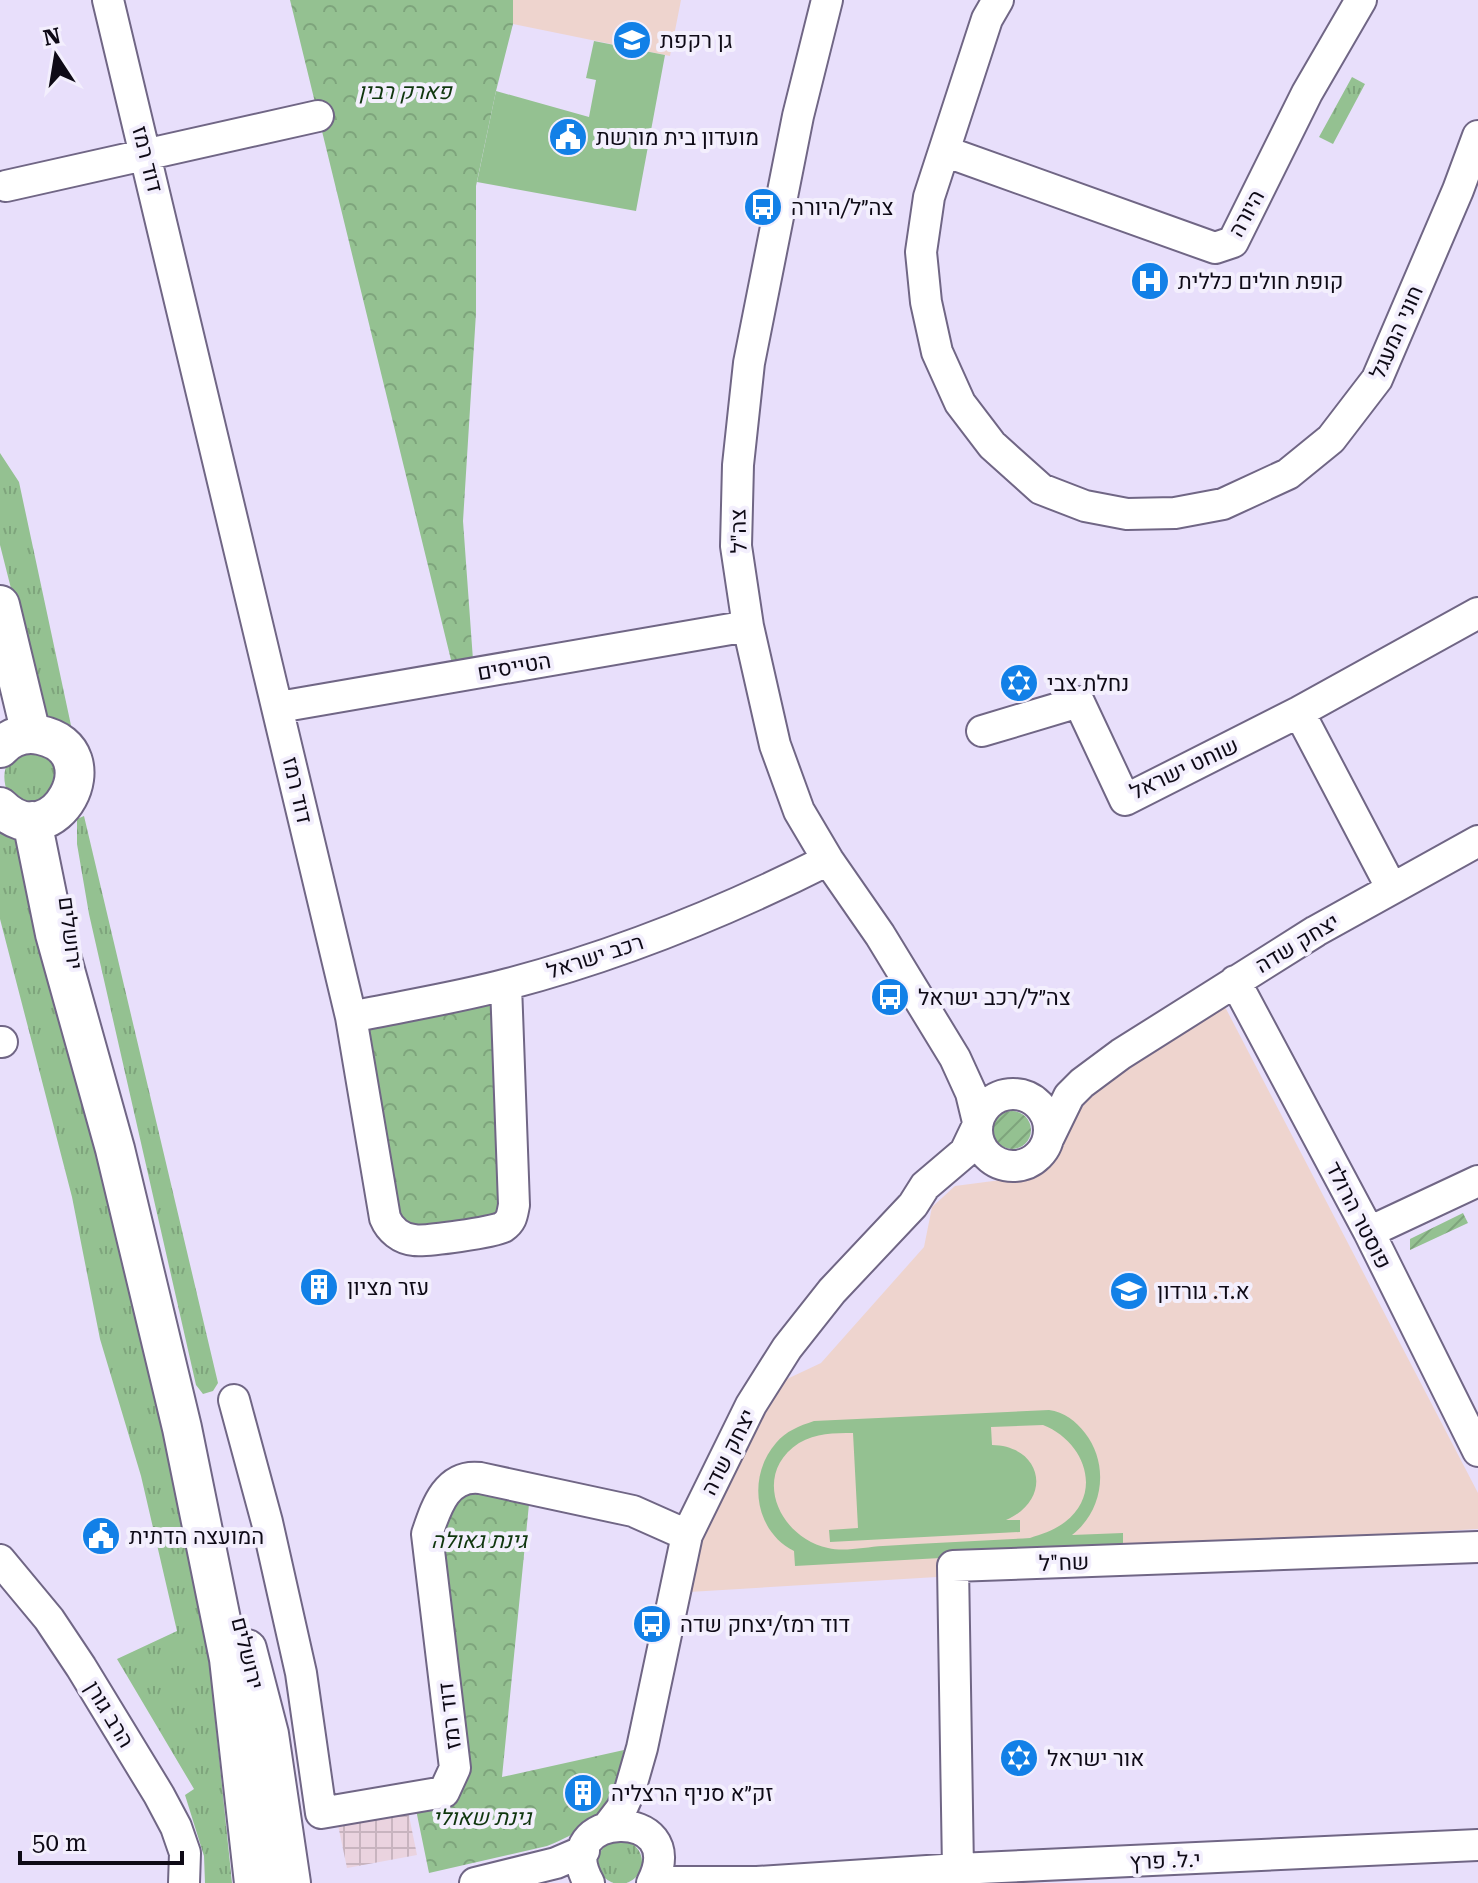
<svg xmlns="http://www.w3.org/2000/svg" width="1478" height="1883" viewBox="0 0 1478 1883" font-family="'Roboto Serif',Heebo,serif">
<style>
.industrial{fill:url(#industrial-grid)}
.education{fill:#eed4ce}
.grass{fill:url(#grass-tufts)}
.park{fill:url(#park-crowns)}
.garden{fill:url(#garden-furrows)}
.pitch{fill:#94c191;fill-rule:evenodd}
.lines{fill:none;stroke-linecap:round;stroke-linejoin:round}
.minor-casing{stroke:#706685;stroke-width:34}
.major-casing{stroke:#706685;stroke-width:42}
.minor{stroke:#fff;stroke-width:30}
.major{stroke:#fff;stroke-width:38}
.labels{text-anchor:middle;stroke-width:8;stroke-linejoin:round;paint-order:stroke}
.poi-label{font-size:22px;fill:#0e0a16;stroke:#f3effd;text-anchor:start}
.park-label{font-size:22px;font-style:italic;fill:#0f360e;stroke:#f3effd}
.street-label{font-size:22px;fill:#0e0a16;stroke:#f3effd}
</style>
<defs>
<pattern id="industrial-grid" width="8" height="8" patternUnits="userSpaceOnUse" patternTransform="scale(2)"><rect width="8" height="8" fill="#ead3df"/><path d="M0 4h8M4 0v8" fill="none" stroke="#c8b4bf"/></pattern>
<pattern id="grass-tufts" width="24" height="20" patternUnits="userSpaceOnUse" patternTransform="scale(2)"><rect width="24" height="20" fill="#94c191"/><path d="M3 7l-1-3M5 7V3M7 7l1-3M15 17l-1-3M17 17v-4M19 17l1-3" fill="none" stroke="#7ea47c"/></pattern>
<pattern id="park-crowns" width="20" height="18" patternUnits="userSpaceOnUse" patternTransform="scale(2)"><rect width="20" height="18" fill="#94c191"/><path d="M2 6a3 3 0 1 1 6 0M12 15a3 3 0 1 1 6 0" fill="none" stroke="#7ea47c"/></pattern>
<pattern id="garden-furrows" width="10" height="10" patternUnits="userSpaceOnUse" patternTransform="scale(2)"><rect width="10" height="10" fill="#94c191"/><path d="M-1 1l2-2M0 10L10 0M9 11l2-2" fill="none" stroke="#7ea47c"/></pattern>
</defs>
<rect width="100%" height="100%" fill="#e8dffb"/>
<!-- industrial -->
<path class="industrial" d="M408,1811L417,1855L347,1868L338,1825Z"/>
<!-- education -->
<path class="education" d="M513,0H681L670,56L513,24Z
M1223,1003L1478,1493V1529L937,1559V1577L689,1592L704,1534L737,1462L767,1408L787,1379L821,1363L924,1247L932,1207L955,1186L1023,1177L1042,1171L1057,1158L1069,1122L1088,1100L1118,1075Z"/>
<!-- grass -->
<path class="grass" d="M1352,77L1365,84L1333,144L1319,137Z
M0,453L19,482L72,730L66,733L51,724L42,711L0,545Z
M24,748L58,762L57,791L34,806L8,795C0,772 5,760 24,748Z
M84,816L218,1383L213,1391L203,1394L196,1385L89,914L77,844V819Z
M0,818L15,824L125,1248L205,1620L232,1883H205L204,1856L185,1795L194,1789L117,1659L177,1631L141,1476L100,1339L72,1197L0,919Z
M598 1862a22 22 0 1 1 44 0a22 22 0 1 1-44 0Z"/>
<!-- park -->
<path class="park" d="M290,0H513V24L496,91L476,186V313L463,521L473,660L452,664Z
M500,992L507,1215L416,1234L398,1225L362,1022Z
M461,1486L530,1494L502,1777L624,1750C620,1767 616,1785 610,1801C601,1822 567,1838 547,1846L429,1873L414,1800L445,1793L433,1534Z"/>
<!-- garden -->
<path class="garden" d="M993 1130a19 19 0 1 1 38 0a19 19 0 1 1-38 0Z
M1463,1213L1468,1223L1410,1250V1239Z"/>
<!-- pitch -->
<path class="pitch" d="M594,41L665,55L636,211L477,182L496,91L589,117L596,80L586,78Z
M1049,1410C1064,1412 1076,1421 1085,1433C1110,1465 1103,1511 1072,1535L1123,1533V1548L795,1566L794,1551C754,1531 747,1476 776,1443C786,1431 799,1426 814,1421ZM1043,1425C1084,1441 1104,1492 1065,1522C1055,1530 1042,1534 1030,1538C981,1541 932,1543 883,1546C866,1547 844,1552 828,1548C778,1537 751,1474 799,1443C816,1433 834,1433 853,1433L858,1528L829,1530L830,1542L1020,1532V1520H1006C1053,1500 1043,1446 992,1445L991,1427Z"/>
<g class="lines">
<defs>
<path id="minor" d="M108,0L351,1017L385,1218C390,1230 401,1239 414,1240C425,1242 495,1232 503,1227C512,1221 512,1215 514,1205L506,985
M827,0L798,116L749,363L738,465L736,546L748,626L775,745L799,811L828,860L880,935L955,1058L971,1093L978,1122
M998,0L987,19L929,197L921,252L926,302L937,352L960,403L992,445L1041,489L1085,506L1127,514L1175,513L1223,504L1288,474L1331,439L1377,379L1458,190L1478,136
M944,151L1215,248L1233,242L1307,93L1361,0
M6,186L318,116
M279,707L748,626
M1299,712L1391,887
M982,731L1079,702L1125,800L1299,712L1478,613
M1235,981L1369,1232L1478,1451
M351,1017C403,1006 456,998 508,984C619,955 725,912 828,860
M0,1042H2
M977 1130a36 36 0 1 1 72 0a36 36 0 1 1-72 0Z
M1049,1137L1069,1096L1082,1083L1121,1054L1316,931L1478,841
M1369,1232L1478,1181
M234,1400L267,1522L301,1673L321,1813L444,1792L455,1768L427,1534C436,1508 446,1474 480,1478L633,1511L687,1535
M0,1560L49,1619L81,1667L159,1795L176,1827L185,1853L184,1883
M609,1825L622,1808L630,1790L642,1748L687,1535L751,1405L787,1348L832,1291L913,1205L925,1186L965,1152L976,1129
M958,1869L953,1566L1478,1547
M653,1882H757L958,1869L1478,1845
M475,1883L556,1863L584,1851
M589,1883C547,1810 692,1804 652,1883"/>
<path id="major" d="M0,605L31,734
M0,748C10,737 25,732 40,735C114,750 54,861 0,807
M32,821L55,934L115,1149L182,1428L229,1659L254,1883
M247,1649L269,1734L291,1883"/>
</defs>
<!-- minor casing -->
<use href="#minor" class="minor-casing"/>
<!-- major casing -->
<use href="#major" class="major-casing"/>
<!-- minor -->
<use href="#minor" class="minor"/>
<!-- major -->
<use href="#major" class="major"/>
</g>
<!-- icons -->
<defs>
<symbol id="school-disc" viewBox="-11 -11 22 22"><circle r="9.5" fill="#1280e7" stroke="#f3effd"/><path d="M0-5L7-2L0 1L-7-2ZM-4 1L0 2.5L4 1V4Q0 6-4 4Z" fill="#fff"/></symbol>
<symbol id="civic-disc" viewBox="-11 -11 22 22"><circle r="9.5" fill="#1280e7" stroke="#f3effd"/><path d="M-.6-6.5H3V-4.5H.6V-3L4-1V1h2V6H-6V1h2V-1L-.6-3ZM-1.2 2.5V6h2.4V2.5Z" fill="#fff"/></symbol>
<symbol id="bus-disc" viewBox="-11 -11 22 22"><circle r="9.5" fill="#1280e7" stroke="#f3effd"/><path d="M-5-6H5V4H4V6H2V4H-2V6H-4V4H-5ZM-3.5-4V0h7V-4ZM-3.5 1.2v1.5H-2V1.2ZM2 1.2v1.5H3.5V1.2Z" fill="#fff"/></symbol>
<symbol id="hospital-disc" viewBox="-11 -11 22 22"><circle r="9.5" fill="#1280e7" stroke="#f3effd"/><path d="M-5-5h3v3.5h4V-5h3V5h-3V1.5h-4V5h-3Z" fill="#fff"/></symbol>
<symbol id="synagogue-disc" viewBox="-11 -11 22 22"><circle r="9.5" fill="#1280e7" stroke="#f3effd"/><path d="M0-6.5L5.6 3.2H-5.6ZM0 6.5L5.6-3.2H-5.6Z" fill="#fff"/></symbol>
<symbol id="building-disc" viewBox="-11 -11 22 22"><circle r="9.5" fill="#1280e7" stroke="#f3effd"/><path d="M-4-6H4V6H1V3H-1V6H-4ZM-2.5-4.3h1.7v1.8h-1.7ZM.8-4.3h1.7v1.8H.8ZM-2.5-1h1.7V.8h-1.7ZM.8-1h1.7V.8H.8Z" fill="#fff"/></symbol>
</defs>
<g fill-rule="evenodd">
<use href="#school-disc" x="610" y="18" width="44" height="44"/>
<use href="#civic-disc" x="546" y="115" width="44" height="44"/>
<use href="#bus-disc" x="741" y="185" width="44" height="44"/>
<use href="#hospital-disc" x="1128" y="259" width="44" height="44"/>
<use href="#synagogue-disc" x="997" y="661" width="44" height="44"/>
<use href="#bus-disc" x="868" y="975" width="44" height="44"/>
<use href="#building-disc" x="297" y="1265" width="44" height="44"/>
<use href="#school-disc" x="1107" y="1269" width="44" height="44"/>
<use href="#civic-disc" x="79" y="1514" width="44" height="44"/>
<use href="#bus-disc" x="630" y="1602" width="44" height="44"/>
<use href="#synagogue-disc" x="997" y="1736" width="44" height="44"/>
<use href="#building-disc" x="561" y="1771" width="44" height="44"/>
</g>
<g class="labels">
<!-- poi labels -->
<g class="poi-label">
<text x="660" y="48">גן רקפת</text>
<text x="596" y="145">מועדון בית מורשת</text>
<text x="791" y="215">צה״ל/היורה</text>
<text x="1178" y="289">קופת חולים כללית</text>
<text x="1047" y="691">נחלת צבי</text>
<text x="918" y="1005">צה״ל/רכב ישראל</text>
<text x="347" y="1295">עזר מציון</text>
<text x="1157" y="1299">א.ד. גורדון</text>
<text x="129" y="1544">המועצה הדתית</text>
<text x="680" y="1632">דוד רמז/יצחק שדה</text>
<text x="1047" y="1766">אור ישראל</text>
<text x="611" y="1801">זק״א סניף הרצליה</text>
</g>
<!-- park labels -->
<g class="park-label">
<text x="405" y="99">פארק רבין</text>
<text x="479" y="1548">גינת גאולה</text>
<text x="482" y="1825">גינת שאולי</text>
</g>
<!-- street labels -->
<g class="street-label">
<text transform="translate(148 159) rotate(76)" y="8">דוד רמז</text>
<text transform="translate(1246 213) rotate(-61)" y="8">היורה</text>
<text transform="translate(1396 332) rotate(-66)" y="8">חוני המעגל</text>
<text transform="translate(738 531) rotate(-92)" y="8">צה"ל</text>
<text transform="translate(514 666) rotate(-10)" y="8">הטייסים</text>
<text transform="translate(1184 768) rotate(-25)" y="8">שוחט ישראל</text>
<text transform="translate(298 790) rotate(77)" y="8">דוד רמז</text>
<text transform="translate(71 933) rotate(83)" y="8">ירושלים</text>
<text transform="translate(1297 943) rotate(-31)" y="8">יצחק שדה</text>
<text transform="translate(595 956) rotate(-18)" y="8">רכב ישראל</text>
<text transform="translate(1359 1215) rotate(63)" y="8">פוסטר הרולד</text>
<text transform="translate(728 1452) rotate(-63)" y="8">יצחק שדה</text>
<text transform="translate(1064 1562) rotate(-2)" y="8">שח"ל</text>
<text transform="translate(248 1653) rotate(76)" y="8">ירושלים</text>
<text transform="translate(110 1714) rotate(59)" y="8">הרב גורן</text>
<text transform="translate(449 1716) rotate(-97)" y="8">דוד רמז</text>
<text transform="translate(1165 1860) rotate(-2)" y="8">י.ל. פרץ</text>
</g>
</g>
<!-- north arrow -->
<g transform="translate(56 56) rotate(348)" stroke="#f3effd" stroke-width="6" paint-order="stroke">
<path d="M0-6L14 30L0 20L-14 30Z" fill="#0e0a16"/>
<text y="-12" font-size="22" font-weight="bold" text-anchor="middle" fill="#0e0a16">N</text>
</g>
<!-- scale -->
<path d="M20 1851v12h162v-12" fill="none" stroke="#0e0a16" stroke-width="4"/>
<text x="32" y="1851" font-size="24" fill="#0e0a16" stroke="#f3effd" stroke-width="6" paint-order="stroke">50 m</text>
</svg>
